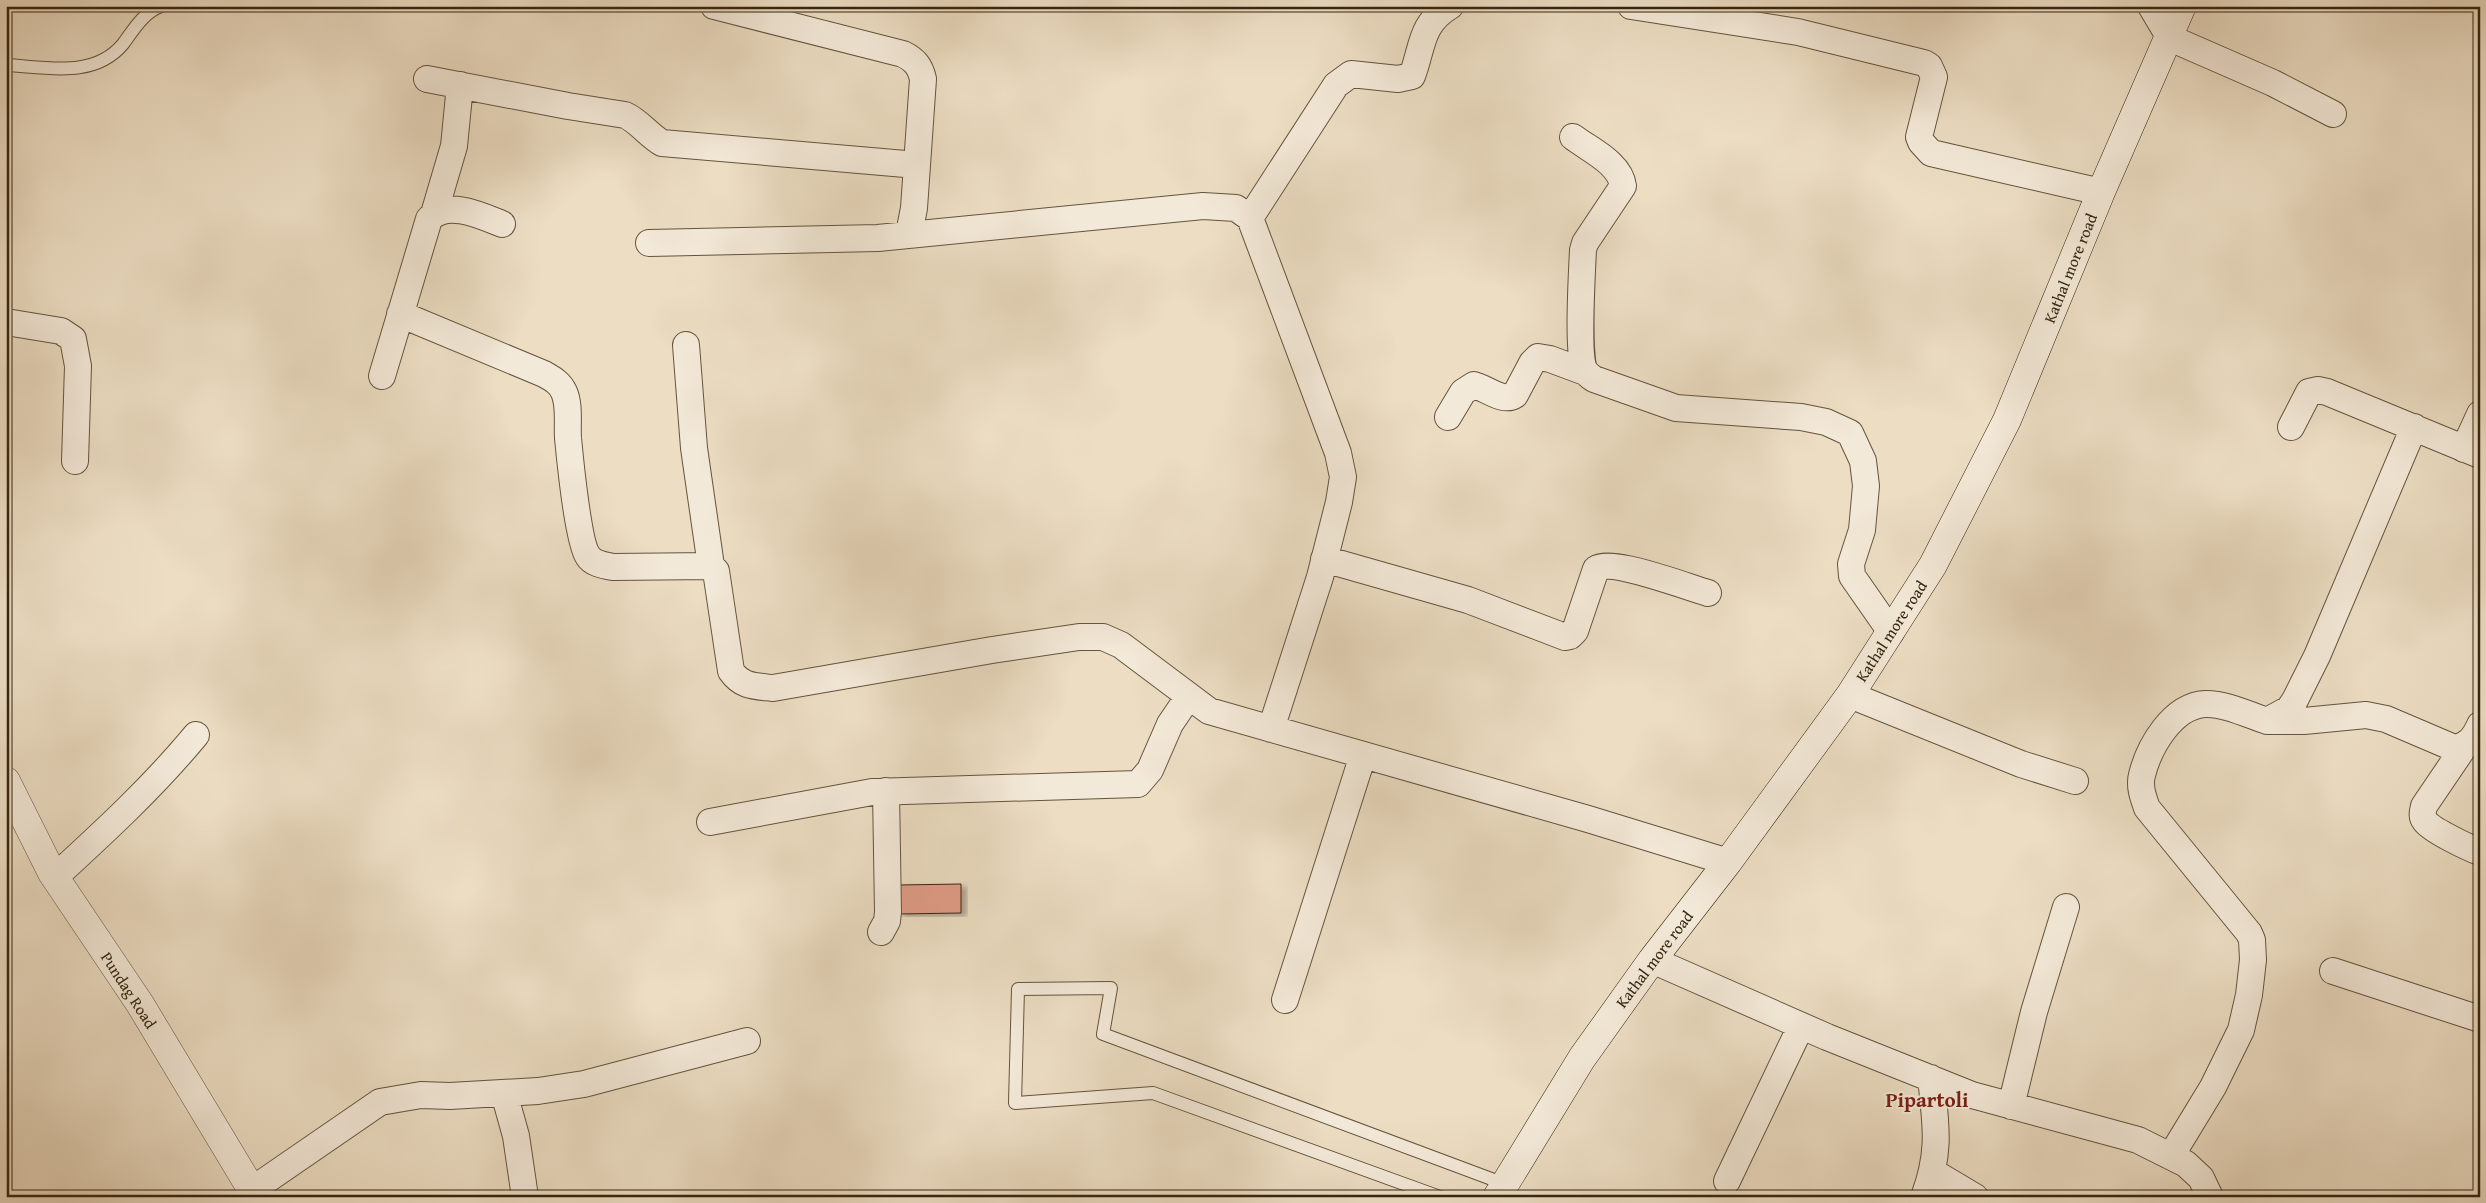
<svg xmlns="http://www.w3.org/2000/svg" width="2486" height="1203" viewBox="0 0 2486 1203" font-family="'Gentium Book Plus',serif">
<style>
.building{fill:#e09d88;stroke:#362610;filter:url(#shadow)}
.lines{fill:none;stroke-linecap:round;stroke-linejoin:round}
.service-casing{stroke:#64543d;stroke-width:14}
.minor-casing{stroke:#64543d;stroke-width:28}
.tertiary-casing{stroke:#64543d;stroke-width:29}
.secondary-casing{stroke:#362610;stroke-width:29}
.service{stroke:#f3e9d8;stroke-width:12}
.minor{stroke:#f3e9d8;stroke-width:26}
.tertiary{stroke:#f3e9d8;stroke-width:28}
.secondary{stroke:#f3e9d8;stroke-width:28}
.labels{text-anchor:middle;stroke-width:4;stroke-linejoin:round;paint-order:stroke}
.street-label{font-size:16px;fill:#362610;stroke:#f3e9d8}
.district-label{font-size:21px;font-weight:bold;fill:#7a1f14;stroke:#f3e9d8}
</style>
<defs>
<filter id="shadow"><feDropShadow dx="5.5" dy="3" stdDeviation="2.5" flood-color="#0004"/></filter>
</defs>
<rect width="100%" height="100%" fill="#ecddc3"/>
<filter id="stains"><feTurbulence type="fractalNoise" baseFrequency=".004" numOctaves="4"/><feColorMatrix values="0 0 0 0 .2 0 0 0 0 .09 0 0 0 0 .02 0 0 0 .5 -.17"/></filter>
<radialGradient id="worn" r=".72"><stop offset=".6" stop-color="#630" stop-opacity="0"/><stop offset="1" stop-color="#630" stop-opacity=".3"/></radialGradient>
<!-- building -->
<path class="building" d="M961,884V913L898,914V885Z"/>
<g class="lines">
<defs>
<path id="service" d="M6,65C46,67 94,79 123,44C134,29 143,13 161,6
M1440,1197L1153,1093L1015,1103L1018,989L1111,988L1103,1034L1505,1184"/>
<path id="minor" d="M714,6L903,54C915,60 920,66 923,79L914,208L909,234
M1631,6L1798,32L1924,63L1929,66L1934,77L1919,137L1921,142L1931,153L2101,192
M2151,6L2170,38L2273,83L2333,114
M427,79L568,106L625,115C639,121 648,135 662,143L917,165
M1573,137C1590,150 1620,163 1623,186L1585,243L1583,250C1582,270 1577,358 1585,371C1587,374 1591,377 1594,379L1676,408L1801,417L1826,422L1850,433L1863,461L1866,486L1862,530L1851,564L1852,576L1891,632
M434,214L454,146L460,85
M1250,218L1336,85L1351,74L1398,79L1412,76C1423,47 1420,24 1450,6
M649,243L878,238L1203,206L1236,208L1250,218L1338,453L1343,477L1339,502L1320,577L1271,729
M400,314L544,374C553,379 560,383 564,392C570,405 567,424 568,438C570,459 578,543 588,556C593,564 604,565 612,567L711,566L716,571L731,671C742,687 755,686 773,688L992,650L1079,637H1103L1121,645L1209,711L1588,819L1728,862
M6,322L61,331L73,339L78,366L75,461
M686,345L694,448L711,566
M382,376L429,219C447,199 482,216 502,224
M1448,417L1463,392L1474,385C1486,388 1503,403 1515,395L1532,363L1538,357L1550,359L1585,372
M2291,427L2309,392L2318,390L2327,392L2480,455
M2464,449L2480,414
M1324,559L1468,600L1565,637L1570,636L1575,631L1596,569C1612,558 1687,587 1708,593
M1850,695L2021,764L2075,781
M2267,721H2304L2366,715L2386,719L2454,748C2468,746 2474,738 2480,725
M2464,747L2424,806C2423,811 2421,816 2425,821C2431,830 2469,848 2480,852
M710,822L872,792L1138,784L1150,770L1170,724L1189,696
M55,877C104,832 153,787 196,735
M881,932L887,921L888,912L886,791
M1652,960L1827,1037L1972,1095L2138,1140L2186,1164L2201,1178L2210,1197
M2333,971L2480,1019
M1285,1000L1363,755
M504,1093L516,1136L525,1197
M2011,1106L2034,1012L2066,907
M2171,1156L2213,1087L2241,1030L2249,995L2253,960L2252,940L2249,933L2147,808C2143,797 2139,786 2142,775C2149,747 2172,706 2205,704C2224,703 2249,715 2267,721L2289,709L2295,700L2317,656L2414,427
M1933,1172L1975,1197
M1727,1181L1801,1026
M252,1190L380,1102L421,1095L450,1096L538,1091L584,1084L747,1041
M1924,1197C1941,1151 1936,1126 1931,1078"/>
<path id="tertiary" d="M6,781L52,873L140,1004L256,1197"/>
<path id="secondary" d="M1497,1197L1582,1058L1652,960L1728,862L1850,695L1933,565L2007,420L2101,192L2182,6"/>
</defs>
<!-- service casing -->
<use href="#service" class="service-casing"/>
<!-- minor casing -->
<use href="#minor" class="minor-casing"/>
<!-- tertiary casing -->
<use href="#tertiary" class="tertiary-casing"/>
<!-- secondary casing -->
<use href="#secondary" class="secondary-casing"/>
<!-- service -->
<use href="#service" class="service"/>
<!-- minor -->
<use href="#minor" class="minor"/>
<!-- tertiary -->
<use href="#tertiary" class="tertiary"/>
<!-- secondary -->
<use href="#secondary" class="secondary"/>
</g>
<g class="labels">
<!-- street labels -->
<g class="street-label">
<text transform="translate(2070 268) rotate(-68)" y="6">Kathal more road</text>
<text transform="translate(1891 631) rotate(-57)" y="6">Kathal more road</text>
<text transform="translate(1654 959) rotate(-53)" y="6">Kathal more road</text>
<text transform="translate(129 990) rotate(57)" y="6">Pundag Road</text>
</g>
<!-- district labels -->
<g class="district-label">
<text x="1927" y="1107">Pipartoli</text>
</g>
</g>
<!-- margin -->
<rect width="2486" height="1203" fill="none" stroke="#ecddc3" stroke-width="25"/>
<rect x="8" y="8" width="2471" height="1188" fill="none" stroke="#362610" stroke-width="2.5"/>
<rect x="12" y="12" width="2461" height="1178" fill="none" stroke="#362610"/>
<rect width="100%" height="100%" filter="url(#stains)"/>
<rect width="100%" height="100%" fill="url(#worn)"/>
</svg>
